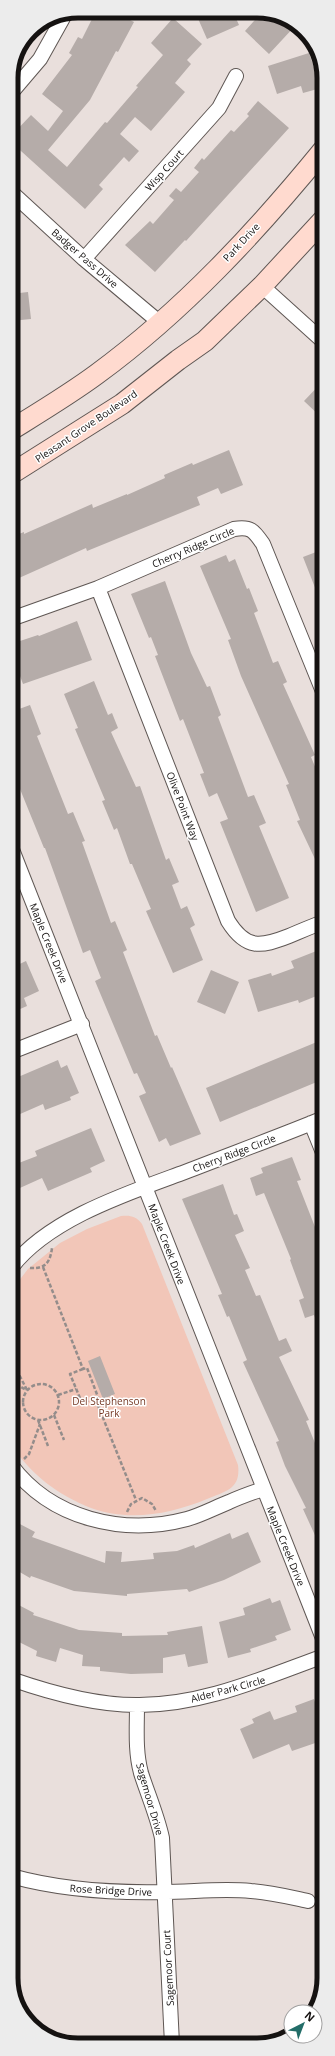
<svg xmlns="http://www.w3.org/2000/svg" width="335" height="2056" viewBox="0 0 335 2056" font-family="'Open Sans',sans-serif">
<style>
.green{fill:#f2c6b8}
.building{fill:#b5aca9}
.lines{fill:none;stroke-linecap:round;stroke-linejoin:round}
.street-casing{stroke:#5f5754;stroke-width:16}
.secondary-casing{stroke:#5f5754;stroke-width:22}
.path{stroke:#948d8b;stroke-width:2.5;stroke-dasharray:4 2;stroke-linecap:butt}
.street{stroke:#fff;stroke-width:14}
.secondary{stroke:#ffdacf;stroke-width:20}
.labels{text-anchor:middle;stroke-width:3;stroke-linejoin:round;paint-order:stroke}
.street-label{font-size:10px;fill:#151211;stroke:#fff}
.park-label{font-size:10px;fill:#753824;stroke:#fff}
.rim{fill:none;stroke:#151211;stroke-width:5}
</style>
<rect width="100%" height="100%" fill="#e9dfdc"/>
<!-- green -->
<path class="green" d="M121,1216C130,1215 136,1216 142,1224L238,1465C241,1489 226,1491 207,1499C171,1514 129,1522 91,1508C58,1495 30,1474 11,1444V1291L28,1269L60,1243L87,1229Z"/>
<!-- building -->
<path class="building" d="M261,13H274L295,26L269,54L245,31Z
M196,14H234L239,25L207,39Z
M94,15H134L130,20L134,22L118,52L116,51L90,100L48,150L67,167L105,122L107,123L138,87L136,86L163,55L151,43L173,18L202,44L187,60L191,64L175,83L185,92L151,131L135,117L120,134L139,151L129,162L124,157L99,185L103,189L85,209L11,142V136L31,115L48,131L63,111L42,94L72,55L69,53L78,37L82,39Z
M309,53L321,88L303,93L301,86L277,94L268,66Z
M258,101L289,128L186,241L185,240L155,272L125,245L150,221L153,224L174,200L169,196L176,188L181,192L199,172L194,168L202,158L204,160L231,130L234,132L249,116L247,114Z
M28,292L31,319L11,321V294Z
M324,380V420L304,401Z
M229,450L243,485L221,494L218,488L197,497L200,505L87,551L86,548L19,578L15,570L11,572V537L24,532V534L92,504L93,508L127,494V495L165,478L164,475L192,463L193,465Z
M324,549V608H323L303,557Z
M226,555L229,562L235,559L247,589L249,588L258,611L254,613L273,663L278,661L287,682L283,684L315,755L311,757L324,788V878L297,821L300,820L286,785L289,784L241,676L228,640L231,639L200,566Z
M165,581L191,653L207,687L210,686L221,715L218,717L248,797L254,795L266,823L259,826L289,898L256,912L220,822L228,819L217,793L209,797L200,774L204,773L183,719L180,721L155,656L158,655L151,637L149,638L131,594Z
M77,621L92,660L23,684L11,652L19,648L17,642L38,635L39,636Z
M94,681L108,715L112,713L118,728L111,732L136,787L140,786L166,860L169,858L179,882L172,885L181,909L187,906L195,925L190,928L203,960L173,973L146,911L151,909L132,864H130L117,828L114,830L102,801L105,800L75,729L78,728L64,694Z
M30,705L41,734L37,736L68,814L73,812L85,841L82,842L111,923L115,921L127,950L123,952L155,1036L157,1035L171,1068L172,1067L201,1134L170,1146L166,1138L159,1142L139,1096L146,1093L137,1073L134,1074L95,981L101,978L90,950L83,953L45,848H44L11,767V712Z
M324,948V993L299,1003L298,1000L258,1012L248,980L271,973L272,976L294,968L291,961Z
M26,961L39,991L24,998L27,1006L11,1013V968Z
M211,970L239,982L225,1014L197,1002Z
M324,1039V1079L220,1122L206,1088Z
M58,1060L61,1068L67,1065L79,1093L70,1097L71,1100L45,1110L43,1104L11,1118V1080Z
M91,1128L105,1161L90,1168L92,1172L48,1191L42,1178L11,1192V1166L37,1156L35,1151Z
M292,1157L301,1180L297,1181L324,1250L323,1339L314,1315L305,1318L299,1300L304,1298L290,1260L291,1259L264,1193L256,1196L250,1178L263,1173L261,1168Z
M223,1184L234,1215L237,1214L244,1231L235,1235L250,1268L245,1270L256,1296L260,1295L279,1341L286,1338L292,1351L279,1357L309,1420L306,1421L315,1443L320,1441L324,1451V1555L303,1509L306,1508L285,1466L276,1442L279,1441L243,1362L247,1360L229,1316L227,1317L218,1295L222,1294L182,1199Z
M100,1356L115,1394L103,1399L88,1361Z
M11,1520L17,1525L18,1523L35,1532L32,1537L105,1563L106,1551L122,1552L121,1562L154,1559L153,1553L177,1551L194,1545L195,1548L230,1533L232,1539L248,1532L261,1562L224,1580L189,1592L187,1589L127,1594V1596L74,1591L31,1576L30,1578L11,1567Z
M270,1598L272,1603L280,1600L291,1630L275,1636L277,1640L250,1649L251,1652L228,1658L219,1622L245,1615L243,1608Z
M11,1601L34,1613L33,1615L79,1630L122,1633V1636L168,1635L167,1632L202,1626L208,1663L188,1667L185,1654L163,1658V1673L131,1674L100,1671V1667L82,1666L83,1655L60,1648L56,1662L36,1656L37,1651L11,1638Z
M314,1699L324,1729V1740L292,1751L289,1744L253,1759L240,1729L254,1723L252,1719L270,1711L274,1720L297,1712L295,1706Z"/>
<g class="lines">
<defs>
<path id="street" d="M11,93L40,59L64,16
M11,192L84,259L159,322
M84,259L219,108L236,76
M262,286L324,342
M98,588L228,921C246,950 261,947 289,936C301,931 312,926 324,922
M11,619L98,588L234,529C251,526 254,531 263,544L324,694
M11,847L324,1641
M11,1052L82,1024
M311,1123L324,1155
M11,1268C48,1219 128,1193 185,1172C231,1154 278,1137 324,1118
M11,1465C51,1519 123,1536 187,1519C201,1515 214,1508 229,1502C240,1497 251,1493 263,1489
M11,1679C51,1693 94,1705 136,1705C202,1706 263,1678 324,1656
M137,1705C137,1728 135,1751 141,1773C148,1795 157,1815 162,1838L172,2044
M11,1876C61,1890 111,1893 162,1892C192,1892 221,1888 251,1891C270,1892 289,1897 308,1901"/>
<path id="secondary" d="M11,430C40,412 70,394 97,374C183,311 257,231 324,149
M11,474L122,404L178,360L205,341L262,286L324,219"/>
</defs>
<!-- street casing -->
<use href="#street" class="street-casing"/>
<!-- secondary casing -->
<use href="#secondary" class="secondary-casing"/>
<!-- path -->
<path class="path" d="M43,1267L83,1369L87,1368L98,1397L95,1398L136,1500
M30,1268C45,1269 50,1263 52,1248
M14,1365L27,1390
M83,1369L70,1374L82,1403L95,1398
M11,1381L26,1390
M23 1402a18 18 0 1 1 36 0a18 18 0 1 1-36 0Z
M58,1395L76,1389
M54,1415L64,1440
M38,1420L48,1446
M24,1459L29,1454L40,1424
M127,1512L131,1504L142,1498L152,1504L156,1511"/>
<!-- street -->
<use href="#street" class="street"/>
<!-- secondary -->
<use href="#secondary" class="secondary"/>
</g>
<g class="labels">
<!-- street labels -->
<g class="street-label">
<text transform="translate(164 170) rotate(-48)" y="4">Wisp Court</text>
<text transform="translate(241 242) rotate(-47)" y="4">Park Drive</text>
<text transform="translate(85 258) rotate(41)" y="4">Badger Pass Drive</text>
<text transform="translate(86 426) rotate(-34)" y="4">Pleasant Grove Boulevard</text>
<text transform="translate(193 547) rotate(-23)" y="4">Cherry Ridge Circle</text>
<text transform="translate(183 806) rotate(69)" y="4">Olive Point Way</text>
<text transform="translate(49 943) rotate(68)" y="4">Maple Creek Drive</text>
<text transform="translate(234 1153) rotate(-21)" y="4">Cherry Ridge Circle</text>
<text transform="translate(167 1244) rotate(69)" y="4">Maple Creek Drive</text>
<text transform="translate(286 1546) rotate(68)" y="4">Maple Creek Drive</text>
<text transform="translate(228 1689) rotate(-15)" y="4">Alder Park Circle</text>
<text transform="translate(150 1799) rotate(74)" y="4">Sagemoor Drive</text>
<text transform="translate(111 1890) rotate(3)" y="4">Rose Bridge Drive</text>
<text transform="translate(168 1968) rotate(-93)" y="4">Sagemoor Court</text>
</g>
<!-- park labels -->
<g class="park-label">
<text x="109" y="1405">Del Stephenson<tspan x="109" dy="12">Park</tspan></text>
</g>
</g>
<!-- crop -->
<path d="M0 0H335V2056H0ZM78 18H257A60 60 0 0 1 317 78V1978A60 60 0 0 1 257 2038H78A60 60 0 0 1 18 1978V78A60 60 0 0 1 78 18Z" fill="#ececec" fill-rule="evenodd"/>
<path class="rim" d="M78 18H257A60 60 0 0 1 317 78V1978A60 60 0 0 1 257 2038H78A60 60 0 0 1 18 1978V78A60 60 0 0 1 78 18Z"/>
<!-- north arrow -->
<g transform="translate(303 2024) rotate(42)"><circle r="19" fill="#ffffff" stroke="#a1a0a0"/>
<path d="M0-3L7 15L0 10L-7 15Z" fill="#236d68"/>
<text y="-6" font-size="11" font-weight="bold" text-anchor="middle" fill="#151211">N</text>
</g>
</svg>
